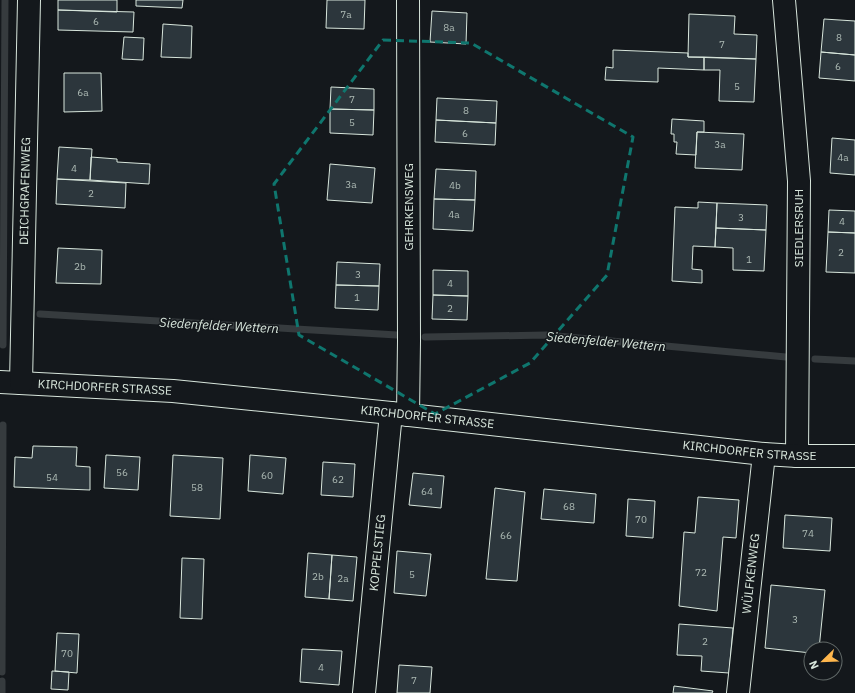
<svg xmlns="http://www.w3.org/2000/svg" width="855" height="693" viewBox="0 0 855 693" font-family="'IBM Plex Sans',sans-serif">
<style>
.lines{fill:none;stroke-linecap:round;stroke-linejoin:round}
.stream{stroke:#363b3e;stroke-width:7}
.building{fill:#2c363c;stroke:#d8e6dc}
.minor-casing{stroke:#d8e6dc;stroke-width:24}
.minor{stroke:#14181c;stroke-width:22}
.marked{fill:none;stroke:#0f766e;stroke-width:3;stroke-dasharray:8 5;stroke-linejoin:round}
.labels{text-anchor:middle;stroke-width:3;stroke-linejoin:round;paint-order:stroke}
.number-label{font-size:10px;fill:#adbab4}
.street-label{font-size:12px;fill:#d8e6dc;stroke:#14181c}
.water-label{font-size:13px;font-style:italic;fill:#d8e6dc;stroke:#14181c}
</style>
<rect width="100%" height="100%" fill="#14181c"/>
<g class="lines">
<!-- stream -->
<path class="stream" d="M40,314L397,335
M425,337L546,335L786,357
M3,345L5,0
M815,359L855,361
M2,672L3,425
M2,681V693"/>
</g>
<!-- building -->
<path class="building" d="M58,0H117V12L58,10Z
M136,0H183L182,8L136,6Z
M327,0H365L364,29L326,28Z
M58,10L134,12L133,32L58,30Z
M432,11L467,13L466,44L430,42Z
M689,14L735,16L734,34L757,35L756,59L688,57Z
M824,19L855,21V55L821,52Z
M163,24L192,26L191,58L161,57Z
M124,37L144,38L143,60L122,59Z
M613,50L688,53V57H704V70L658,68V82L605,80L606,67L613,68Z
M821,52L855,55V81L819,78Z
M704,57L756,59L754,102L719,101L720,70H704Z
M64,73H101L102,111L64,112Z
M331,87L374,89V110L330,109Z
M437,98L497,101L496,123L436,120Z
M330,109L374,110L373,135L330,133Z
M672,119L704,121V132H697L696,155L676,154L677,142H674V134H671Z
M436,120L496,123L495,145L435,142Z
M697,132L744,134L742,170L695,168Z
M832,138L855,140V175L830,173Z
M59,147L92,149L90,180L57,179Z
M91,157L117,159V162L150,164L149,184L90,180Z
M330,164L375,168L372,203L327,200Z
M436,169L476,171L475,200L434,199Z
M57,179L126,183L125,208L56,204Z
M434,199L475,200L473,231L433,229Z
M698,202L717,203L715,247L693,246L692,269L702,270V283L672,281L675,207L698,208Z
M717,203L767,205L766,230L716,228Z
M829,210L855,211V233L828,232Z
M716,228L766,230L764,271L733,270V248L715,247Z
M828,232L855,233V273L826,272Z
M58,248L102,250L101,284L56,283Z
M337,262L380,264L379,286L336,285Z
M433,270L468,271V296L433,295Z
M336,285L379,286L378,310L335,308Z
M433,295L468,296L467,320L432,319Z
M33,446L77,447L76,466L90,467V490L14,487L15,457L32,458Z
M106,455L140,457L138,490L104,488Z
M173,455L223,458L220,519L170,516Z
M250,455L286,458L283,494L248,491Z
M323,462L355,464L353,497L321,495Z
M413,473L444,476L441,508L409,505Z
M495,488L525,492L517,581L486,579Z
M544,489L596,494L594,523L541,519Z
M698,497L739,500L736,538L723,537L717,611L679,606L684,532L695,533Z
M628,499L655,501L653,538L626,536Z
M785,515L832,518L830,551L783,548Z
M397,551L431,554L426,596L394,593Z
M308,553L332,555L329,599L305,597Z
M332,555L357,557L353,601L329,599Z
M182,558L204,559L202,619L180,618Z
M771,585L825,590L819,649H811V653L765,648Z
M679,624L733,628L729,673L701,671L702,656L677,655Z
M57,633L79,634L77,673L55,671Z
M302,649L342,651L339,685L300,682Z
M399,665L432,667L430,693H397Z
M52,671L69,672L68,690L51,689Z
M674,686L713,691L712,693H673Z"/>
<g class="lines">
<defs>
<g id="minor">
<path d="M784,0L799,181L797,456"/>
<path id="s1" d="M0,382L173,391L391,413L764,454L797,456H855"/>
<path id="s2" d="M21,383L29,0"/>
<path d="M408,415L409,341L408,0"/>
<path id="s3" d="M364,693L391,413"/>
<path id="s4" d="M738,693L764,454"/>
</g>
</defs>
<!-- minor casing -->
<use href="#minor" class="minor-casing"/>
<!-- minor -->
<use href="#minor" class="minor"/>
</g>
<!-- marked area -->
<path class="marked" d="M383,40L471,43L633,137L607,275L530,363L435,414L299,335L274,184Z"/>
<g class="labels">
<!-- number labels -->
<g class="number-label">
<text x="346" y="18">7a</text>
<text x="96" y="25">6</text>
<text x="449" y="31">8a</text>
<text x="839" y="41">8</text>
<text x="722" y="48">7</text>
<text x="838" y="70">6</text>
<text x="737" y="90">5</text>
<text x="83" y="96">6a</text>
<text x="352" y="103">7</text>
<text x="466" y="114">8</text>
<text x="352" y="126">5</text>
<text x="465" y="137">6</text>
<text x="720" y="148">3a</text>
<text x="843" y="161">4a</text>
<text x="74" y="172">4</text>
<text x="351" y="188">3a</text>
<text x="455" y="189">4b</text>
<text x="91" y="197">2</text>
<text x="454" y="218">4a</text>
<text x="741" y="221">3</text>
<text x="842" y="225">4</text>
<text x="841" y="256">2</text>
<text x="749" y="263">1</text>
<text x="80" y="270">2b</text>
<text x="358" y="278">3</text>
<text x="450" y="287">4</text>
<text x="357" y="301">1</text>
<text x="450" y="312">2</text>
<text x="122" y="476">56</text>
<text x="267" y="479">60</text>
<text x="52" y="481">54</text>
<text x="338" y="483">62</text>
<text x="197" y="491">58</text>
<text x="427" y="495">64</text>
<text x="569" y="510">68</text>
<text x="641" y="523">70</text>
<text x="808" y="537">74</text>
<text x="506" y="539">66</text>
<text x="701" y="576">72</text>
<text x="412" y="578">5</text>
<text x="318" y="580">2b</text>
<text x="343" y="582">2a</text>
<text x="795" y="623">3</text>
<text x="705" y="645">2</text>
<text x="67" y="657">70</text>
<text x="321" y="671">4</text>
<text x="414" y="684">7</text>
</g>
<!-- street labels -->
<g class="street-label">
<text dy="4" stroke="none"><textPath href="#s2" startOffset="192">DEICHGRAFENWEG</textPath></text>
<text transform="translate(409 207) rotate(-90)" y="4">GEHRKENSWEG</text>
<text transform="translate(799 228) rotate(-90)" y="4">SIEDLERSRUH</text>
<text dy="4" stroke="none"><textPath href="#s1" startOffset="105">KIRCHDORFER STRASSE</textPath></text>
<text dy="4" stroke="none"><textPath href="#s1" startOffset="429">KIRCHDORFER STRASSE</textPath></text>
<text dy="4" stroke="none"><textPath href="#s1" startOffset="753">KIRCHDORFER STRASSE</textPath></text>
<text dy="4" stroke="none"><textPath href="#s3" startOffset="141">KOPPELSTIEG</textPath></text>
<text dy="4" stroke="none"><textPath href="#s4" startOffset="120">WÜLFKENWEG</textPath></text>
</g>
<!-- water labels -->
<g class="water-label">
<text transform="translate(219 325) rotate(3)" y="5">Siedenfelder Wettern</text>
<text transform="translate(606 341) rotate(5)" y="5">Siedenfelder Wettern</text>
</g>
</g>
<!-- north arrow -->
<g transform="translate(823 661) rotate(247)"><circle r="19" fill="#14181c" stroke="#626a69"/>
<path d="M0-3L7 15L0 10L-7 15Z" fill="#ffb74d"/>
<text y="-6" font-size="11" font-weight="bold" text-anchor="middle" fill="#d8e6dc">N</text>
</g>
</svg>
